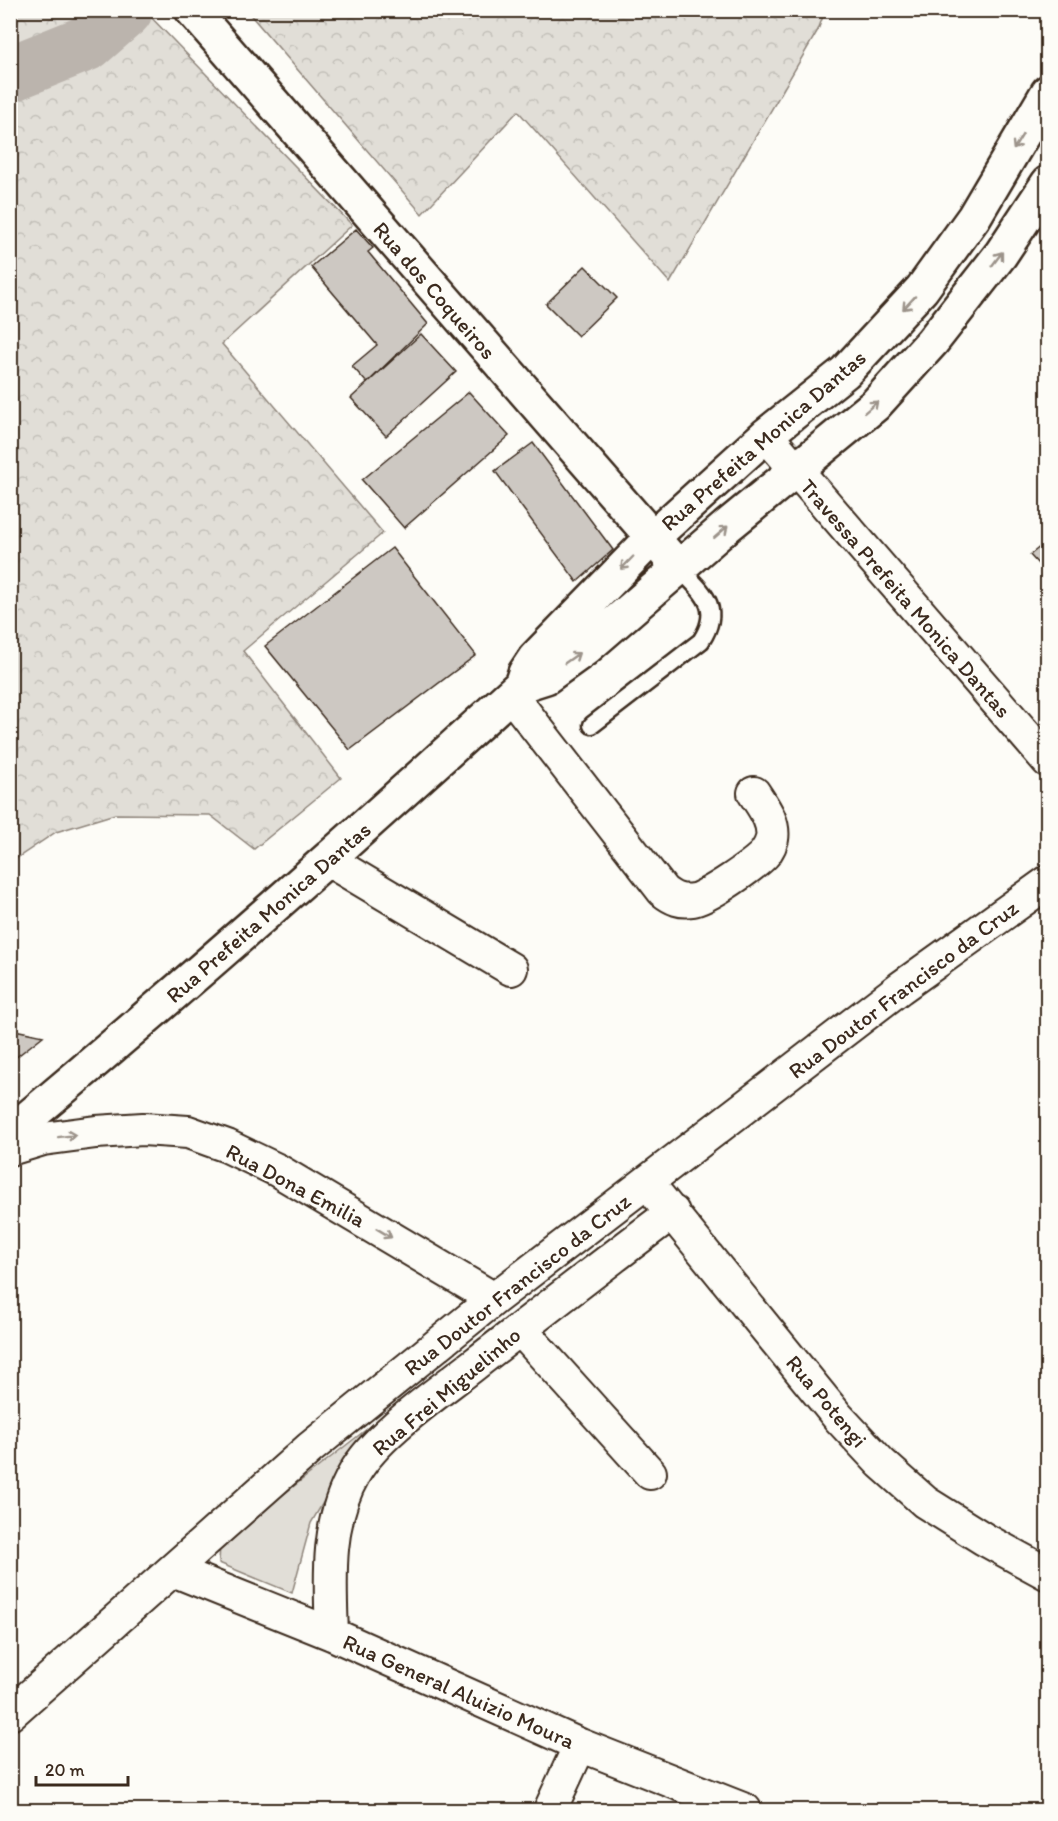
<svg xmlns="http://www.w3.org/2000/svg" width="1058" height="1821" viewBox="0 0 1058 1821" font-family="Itim,sans-serif">
<style>
.forest{fill:url(#forest-crowns);stroke:#8e847a;stroke-width:1.5}
.green{fill:#e1ded7;stroke:#8e847a;stroke-width:1.5}
.lines{fill:none;stroke-linecap:round;stroke-linejoin:round}
.river{stroke:#bbb4ad;stroke-width:56}
.building{fill:#cdc8c2;stroke:#3b2a1e;stroke-width:1.5}
.service-casing{stroke:#3b2a1e;stroke-width:21}
.minor-casing{stroke:#3b2a1e;stroke-width:36}
.tertiary-casing{stroke:#3b2a1e;stroke-width:38}
.secondary-casing{stroke:#3b2a1e;stroke-width:38}
.service{stroke:#fdfcf7;stroke-width:16}
.minor{stroke:#fdfcf7;stroke-width:32}
.tertiary{stroke:#fdfcf7;stroke-width:33}
.secondary{stroke:#fdfcf7;stroke-width:33}
.oneway{stroke:#9c938a}
.labels{text-anchor:middle;stroke-width:5;stroke-linejoin:round;paint-order:stroke}
.street-label{font-size:22px;fill:#3b2a1e;stroke:#fdfcf7}
</style>
<defs>
<pattern id="forest-crowns" width="20" height="18" patternUnits="userSpaceOnUse" patternTransform="scale(1.5)"><rect width="20" height="18" fill="#e1ded7"/><path d="M2 6a3 3 0 1 1 6 0M12 15a3 3 0 1 1 6 0" fill="none" stroke="#c2bfb8"/></pattern>
</defs>
<rect width="100%" height="100%" fill="#fdfcf7"/>
<filter id="ink" filterUnits="userSpaceOnUse"><feTurbulence type="fractalNoise" baseFrequency=".0167" numOctaves="2"/><feDisplacementMap in="SourceGraphic" scale="12" xChannelSelector="R" yChannelSelector="G"/><feConvolveMatrix kernelMatrix="1 2 1 2 8 2 1 2 1" color-interpolation-filters="sRGB"/></filter>
<g filter="url(#ink)">
<!-- forest -->
<path class="forest" d="M11,10L145,11L352,225L222,344L383,533L243,651L341,778L254,849L210,815L115,814L56,832L11,862Z
M247,11H825L818,30L670,283L518,111L422,214Z"/>
<!-- green -->
<path class="green" d="M589,1255L593,1265L351,1455L311,1523L292,1593L219,1563L220,1544Z"/>
<g class="lines">
<!-- river -->
<path class="river" d="M10,74L87,43L125,10"/>
</g>
<!-- building -->
<path class="building" d="M356,229L373,248L368,252L428,324L367,383L352,366L377,345L311,267Z
M585,266L617,298L578,336L546,304Z
M421,334L456,372L386,436L351,398Z
M469,392L509,436L404,528L362,480Z
M533,443L613,550L577,582L495,471Z
M1048,540V575L1030,555Z
M392,548L476,655L350,750L265,646Z
M10,1029L43,1036L10,1062Z"/>
<g class="lines">
<defs>
<path id="service" d="M592,725L701,641C723,607 703,593 679,568"/>
<path id="minor" d="M766,435L1048,761
M511,695L663,891C673,899 681,902 693,900C705,899 758,863 766,852C768,849 771,843 772,839C775,822 763,807 754,793
M328,860L511,969
M10,1149L43,1139L96,1132L143,1129L188,1132L227,1146L277,1170L494,1299
M659,1197L838,1417L881,1463L925,1502L984,1539L1048,1574
M520,1329L650,1473
M173,1570L332,1634L580,1745L745,1810
M332,1634C330,1581 326,1522 354,1474C376,1435 435,1395 471,1367C538,1315 605,1263 673,1212
M10,1714L310,1448L494,1299L900,988L1048,882
M550,1810L580,1745"/>
<path id="tertiary" d="M192,10L679,568"/>
<path id="secondary" d="M521,685L525,673L535,658L652,538L766,435L845,372L922,289L974,217L1048,92
M10,1133C184,987 354,838 521,685L546,677L585,649L726,527L875,405L932,342L1001,254L1048,183"/>
</defs>
<!-- service casing -->
<use href="#service" class="service-casing"/>
<!-- minor casing -->
<use href="#minor" class="minor-casing"/>
<!-- tertiary casing -->
<use href="#tertiary" class="tertiary-casing"/>
<!-- secondary casing -->
<use href="#secondary" class="secondary-casing"/>
<!-- service -->
<use href="#service" class="service"/>
<!-- minor -->
<use href="#minor" class="minor"/>
<!-- tertiary -->
<use href="#tertiary" class="tertiary"/>
<!-- secondary -->
<use href="#secondary" class="secondary"/>
</g>
<!-- one-way arrows -->
<defs><path id="oneway-shaft" d="M-6 0H5M1.5-3L5.5 0L1.5 3" fill="none" stroke-width="1.6" stroke-linecap="round" stroke-linejoin="round" transform="scale(1.5)"/></defs>
<g class="oneway">
<use href="#oneway-shaft" transform="translate(1018 142) rotate(121)"/>
<use href="#oneway-shaft" transform="translate(997 259) rotate(-53)"/>
<use href="#oneway-shaft" transform="translate(909 303) rotate(133)"/>
<use href="#oneway-shaft" transform="translate(871 407) rotate(-41)"/>
<use href="#oneway-shaft" transform="translate(721 532) rotate(-41)"/>
<use href="#oneway-shaft" transform="translate(627 563) rotate(134)"/>
<use href="#oneway-shaft" transform="translate(572 658) rotate(-35)"/>
<use href="#oneway-shaft" transform="translate(67 1136) rotate(-7)"/>
<use href="#oneway-shaft" transform="translate(384 1233) rotate(31)"/>
</g>
</g>
<g class="labels">
<!-- street labels -->
<g class="street-label">
<text transform="translate(435 290) rotate(49)" y="8">Rua dos Coqueiros</text>
<text transform="translate(763 440) rotate(-41)" y="8">Rua Prefeita Monica Dantas</text>
<text transform="translate(906 598) rotate(49)" y="8">Travessa Prefeita Monica Dantas</text>
<text transform="translate(268 912) rotate(-41)" y="8">Rua Prefeita Monica Dantas</text>
<text transform="translate(903 989) rotate(-37)" y="8">Rua Doutor Francisco da Cruz</text>
<text transform="translate(296 1185) rotate(28)" y="8">Rua Dona Emilia</text>
<text transform="translate(517 1284) rotate(-38)" y="8">Rua Doutor Francisco da Cruz</text>
<text transform="translate(446 1391) rotate(-40)" y="8">Rua Frei Miguelinho</text>
<text transform="translate(827 1401) rotate(50)" y="8">Rua Potengi</text>
<text transform="translate(459 1691) rotate(24)" y="8">Rua General Aluizio Moura</text>
</g>
</g>
<!-- margin -->
<rect width="1058" height="1821" fill="none" stroke="#fdfcf7" stroke-width="36"/>
<rect x="18" y="18" width="1022" height="1785" fill="none" stroke="#3b2a1e" stroke-width="2" filter="url(#ink)"/>
<!-- scale -->
<path d="M36 1776v9h92v-9" fill="none" stroke="#3b2a1e" stroke-width="3"/>
<text x="45" y="1776" font-size="18" fill="#3b2a1e" stroke="#fdfcf7" stroke-width="4.5" paint-order="stroke">20 m</text>
</svg>
